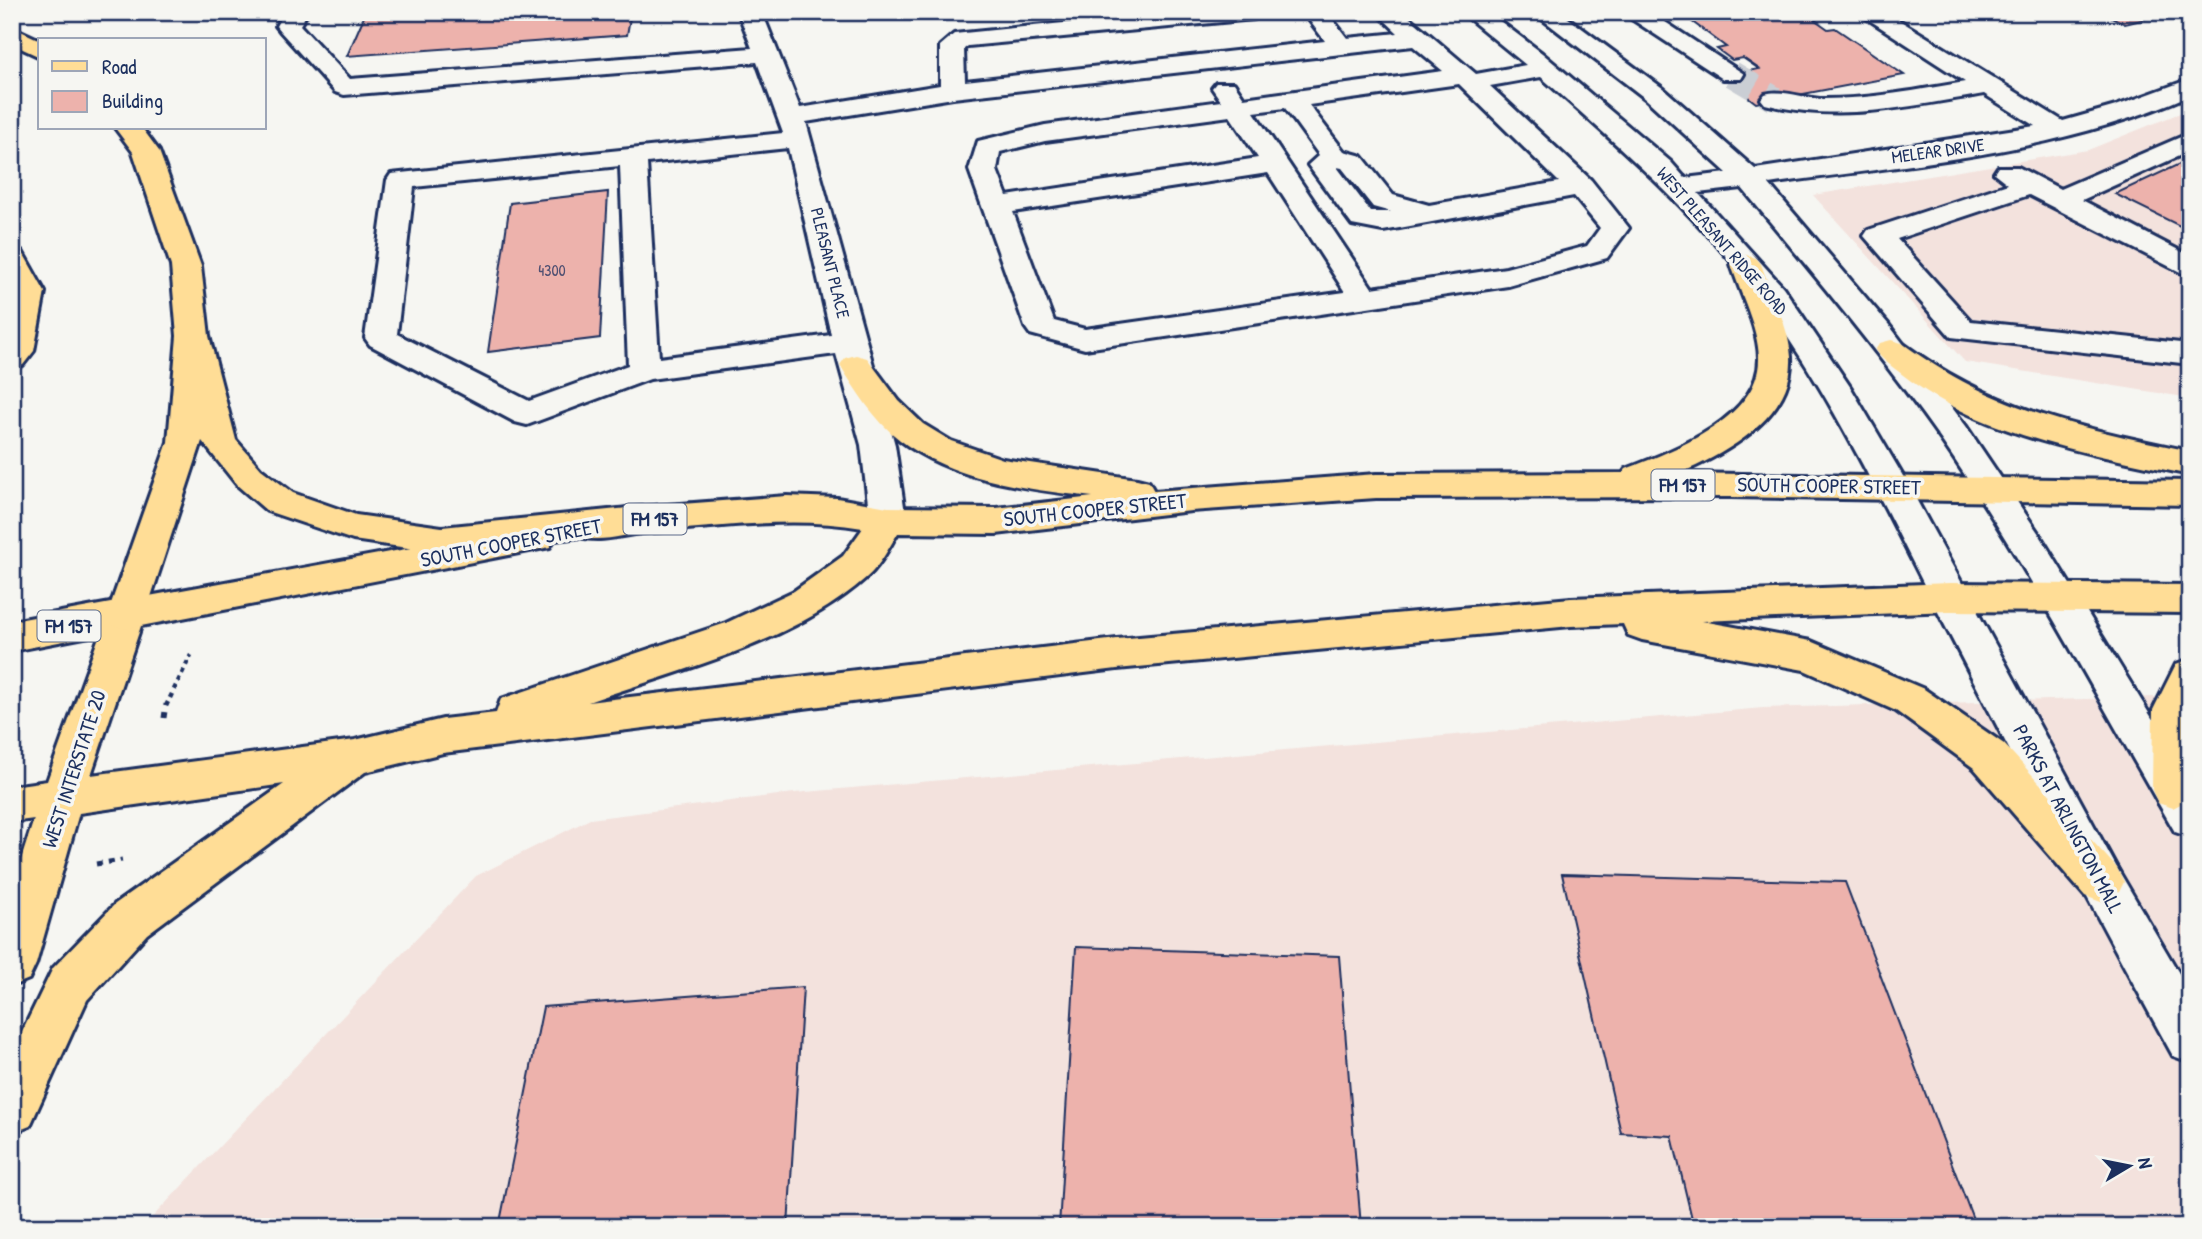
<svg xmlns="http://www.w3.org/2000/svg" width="2202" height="1239" viewBox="0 0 2202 1239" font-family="'Patrick Hand',sans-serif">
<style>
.built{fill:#f3e2dd}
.building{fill:#edb2ac;stroke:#1b2f5e;stroke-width:2}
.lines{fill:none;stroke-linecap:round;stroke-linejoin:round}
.minor-tunnel{stroke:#caced4;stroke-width:26;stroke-dasharray:26 13;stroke-linecap:butt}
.minor-casing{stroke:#1b2f5e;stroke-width:6}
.major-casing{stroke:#1b2f5e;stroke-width:6}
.highway-casing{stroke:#1b2f5e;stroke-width:6}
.path-far1{stroke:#1b2f5e;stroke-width:4.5;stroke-dasharray:4.5 4.5;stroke-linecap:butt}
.path{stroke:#1b2f5e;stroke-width:5;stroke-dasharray:6 6;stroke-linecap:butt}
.minor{fill:#f6f6f2;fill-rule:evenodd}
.major{fill:#ffdd96;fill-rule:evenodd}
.highway{fill:#ffdd96;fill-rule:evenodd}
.labels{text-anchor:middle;stroke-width:7;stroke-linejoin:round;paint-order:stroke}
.far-number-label{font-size:16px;fill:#505072}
.far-street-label{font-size:18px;fill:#1b2f5e;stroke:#f6f6f2}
.shield{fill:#f6f6f2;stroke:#5d6b8a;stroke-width:2}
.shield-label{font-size:19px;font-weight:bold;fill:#1b2f5e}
.street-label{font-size:21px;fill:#1b2f5e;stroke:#f6f6f2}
</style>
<rect width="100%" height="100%" fill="#f6f6f2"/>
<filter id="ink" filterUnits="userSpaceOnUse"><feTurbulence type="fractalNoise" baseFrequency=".0143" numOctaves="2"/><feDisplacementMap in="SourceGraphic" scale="14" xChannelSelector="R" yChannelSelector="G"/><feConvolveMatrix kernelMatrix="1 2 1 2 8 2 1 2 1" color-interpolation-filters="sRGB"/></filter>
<g filter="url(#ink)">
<!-- built -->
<path class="built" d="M2190,109V398L1965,362L1813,195L2088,150Z
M2190,696V1227H143L476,876L590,819L794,793L1763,708Z"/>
<!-- building -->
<path class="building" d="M366,12H631L627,35L347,56Z
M1679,12H1804L1828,29L1835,28L1904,75L1756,103L1721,76L1759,69L1743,58L1732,60L1717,49L1726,47Z
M2102,12H2175L2125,24Z
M2190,159V231L2115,194Z
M608,192L600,338L488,352L510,203Z
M1562,874L1845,882L1976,1227H1694L1672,1136L1621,1133Z
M1076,947L1339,956L1361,1227H1059Z
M803,987L788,1227H499L543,1007Z"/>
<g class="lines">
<!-- minor-tunnel -->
<path class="minor-tunnel" d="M1732,74L1774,99"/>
<defs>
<path id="minor" d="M284,12H308L300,25L350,79L752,48L738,12H762L800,108L940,85V46L954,34L1175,12H1266L1254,19L968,46L964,49L965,81L1325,41L1303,12H1327L1347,38L1398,33L1376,12H1403L1476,74L1526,65L1461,12H1488L1542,53L1671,162L1685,178L1727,173L1646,99L1533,12H1560L1664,89L1755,169L2035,126L1984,94C1911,106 1839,123 1765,104L1761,99L1765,94C1783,89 1805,99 1824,99C1871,99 1918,90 1965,82L1857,12H1886L2063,121L2116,106L2190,79V95C2059,153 1910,164 1769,184L1889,325L1966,426L2041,537L2190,780V837L2175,832C2099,701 2028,566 1942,441C1880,353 1811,271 1742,188L1698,193L1783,287L1851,388L1910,488L2117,868L2190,992V1062L2173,1056C2092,909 2015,761 1938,612C1884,506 1832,395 1761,299C1698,215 1619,146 1541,77L1490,86L1591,180L1629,228L1607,258L1508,286L1085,349L1030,334L1025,327L969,170L978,141L1045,125L1221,101L1212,88L1216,83H1234L1244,98L1443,71L1413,46L953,98L806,122L895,445L906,520L901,529L888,533L875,529L870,520L861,445L836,354L650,379L527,425L515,422L370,345L365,338L387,180L391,174L783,133L757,62L344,95L335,92L280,31L276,26ZM1459,84L1559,182L1429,205L1393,195L1362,156L1344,151L1309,105ZM1285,108L1319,155L1308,165L1352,225L1383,231L1574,196L1600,228L1587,246L1506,268L1372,288L1254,112ZM1230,116L1258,158L1007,196L997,170L1000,152L1045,141ZM788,148L831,335L659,358L647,163ZM620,166L628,365L529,401L397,334L414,187ZM1337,167L1342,168L1373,207L1391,212H1371ZM1268,173L1345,292L1085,329L1054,321L1013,212Z
M1621,12H1650L1744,74L1741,79H1723Z
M2190,133V151L2082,200L2190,256V277L2029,195L1897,239L1971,321L2190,344V364L1951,337L1864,236L1868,230L2008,184L1994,173L1998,167H2018L2060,189Z"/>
<path id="major" d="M1746,255L1756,258L1761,264C1771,294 1789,326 1791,357C1794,416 1727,453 1681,473L2190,481V505L1730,497L1376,498L1191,511L996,534L898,533C889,547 880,566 867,577C792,644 681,669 588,702L1117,639L1571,598L1950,583L2190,585V613L1950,611L1702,621L1811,641L1924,689L2004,744L2117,868L2124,882L2117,896L2101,902L2085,896L1974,768L1896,711L1804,670L1642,640L1628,635L1623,624L1571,626L1117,669L443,753L365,772L147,934L87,1000L30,1126L12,1133V1053L53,968L115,904L284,784L79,813L36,964L29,979L12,986V888L34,819L12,822V786L47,781L100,634L12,651V621L537,525L550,529L555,538L550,547L141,626L91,775L355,740L443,719L496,713L501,699L726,623L794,591L843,556L863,528C792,516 720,527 649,532C626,534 602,543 580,537L575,528L580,519L628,508L787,496L837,498L888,507L996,508L1093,497C1028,489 954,481 900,440C874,420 857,392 840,365L845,358L856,355L867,358L899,401L923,424L951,441L1003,459L1137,479L1149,482L1154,491L1376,474L1623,473L1626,469C1673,451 1760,418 1759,358C1758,326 1740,294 1731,264L1736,258Z
M1891,340L1902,343C1994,411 2081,428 2190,451V475C2093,454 1983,437 1903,375C1893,367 1882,360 1875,350L1880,343Z
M2190,659V799L2173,808L2158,803L2152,790L2153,710L2176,664Z"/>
<path id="highway" d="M12,27L40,40V57L12,44Z
M115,128H142L159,151L201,266L209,336L236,440L261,469L293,493L356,515L442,527L628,508L641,512L646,521L641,530L442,553L353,540L267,511L237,485L202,441L145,615L140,625L126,629L112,625L107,615L168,442L177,336L171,266L133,152Z
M12,248L22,251L45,292L34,351L23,365L12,368L15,292Z"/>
</defs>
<!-- minor casing -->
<use href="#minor" class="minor-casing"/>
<!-- major casing -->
<use href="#major" class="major-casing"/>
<!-- highway casing -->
<use href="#highway" class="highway-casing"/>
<!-- path-far1 -->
<path class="path-far1" d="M166,706L191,655"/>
<!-- path -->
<path class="path" d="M164,718L166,704
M96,864L122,860"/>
<!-- minor -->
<use href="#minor" class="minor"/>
<!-- major -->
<use href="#major" class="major"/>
<!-- highway -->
<use href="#highway" class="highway"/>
</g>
</g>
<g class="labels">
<!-- far-number labels -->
<g class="far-number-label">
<text x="552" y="276">4300</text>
</g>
<!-- far-street labels -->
<g class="far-street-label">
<text transform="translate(1938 151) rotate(-8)" y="6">MELEAR DRIVE</text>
<text transform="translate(1722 241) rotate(49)" y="6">WEST PLEASANT RIDGE ROAD</text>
<text transform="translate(830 263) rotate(76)" y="6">PLEASANT PLACE</text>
</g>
<!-- shield labels -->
<g class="shield">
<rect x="1651.5" y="469.5" width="63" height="31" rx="5"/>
<rect x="623.5" y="503.5" width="63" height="31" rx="5"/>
<rect x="37.5" y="610.5" width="63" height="31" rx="5"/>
</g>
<g class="shield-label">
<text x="1683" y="492">FM 157</text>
<text x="655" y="526">FM 157</text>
<text x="69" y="633">FM 157</text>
</g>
<!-- street labels -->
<g class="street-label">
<text transform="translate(1829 486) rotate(1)" y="7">SOUTH COOPER STREET</text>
<text transform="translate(1095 510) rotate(-6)" y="7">SOUTH COOPER STREET</text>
<text transform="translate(511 543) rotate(-11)" y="7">SOUTH COOPER STREET</text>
<text transform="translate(74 769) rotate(-72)" y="7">WEST INTERSTATE 20</text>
<text transform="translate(2068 819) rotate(62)" y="7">PARKS AT ARLINGTON MALL</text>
</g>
</g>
<!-- margin -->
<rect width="2202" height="1239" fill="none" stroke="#f6f6f2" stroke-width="42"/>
<rect x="21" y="21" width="2160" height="1197" fill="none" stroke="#1b2f5e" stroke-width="2.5" filter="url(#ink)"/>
<!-- legend -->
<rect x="38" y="38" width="228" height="91" fill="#f6f6f2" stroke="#9ea6b7" stroke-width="2"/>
<rect x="52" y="61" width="35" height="10" fill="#ffdd96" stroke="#9ea6b7" stroke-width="2"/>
<text x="102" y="74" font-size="21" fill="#1b2f5e">Road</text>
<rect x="52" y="91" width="35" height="21" fill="#edb2ac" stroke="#9ea6b7" stroke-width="2"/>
<text x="102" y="108" font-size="21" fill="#1b2f5e">Building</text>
<!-- north arrow -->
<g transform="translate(2129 1166) rotate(80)" stroke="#f6f6f2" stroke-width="5" paint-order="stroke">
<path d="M0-5L12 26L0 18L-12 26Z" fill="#1b2f5e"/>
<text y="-10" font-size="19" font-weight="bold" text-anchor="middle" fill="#1b2f5e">N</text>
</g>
</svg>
